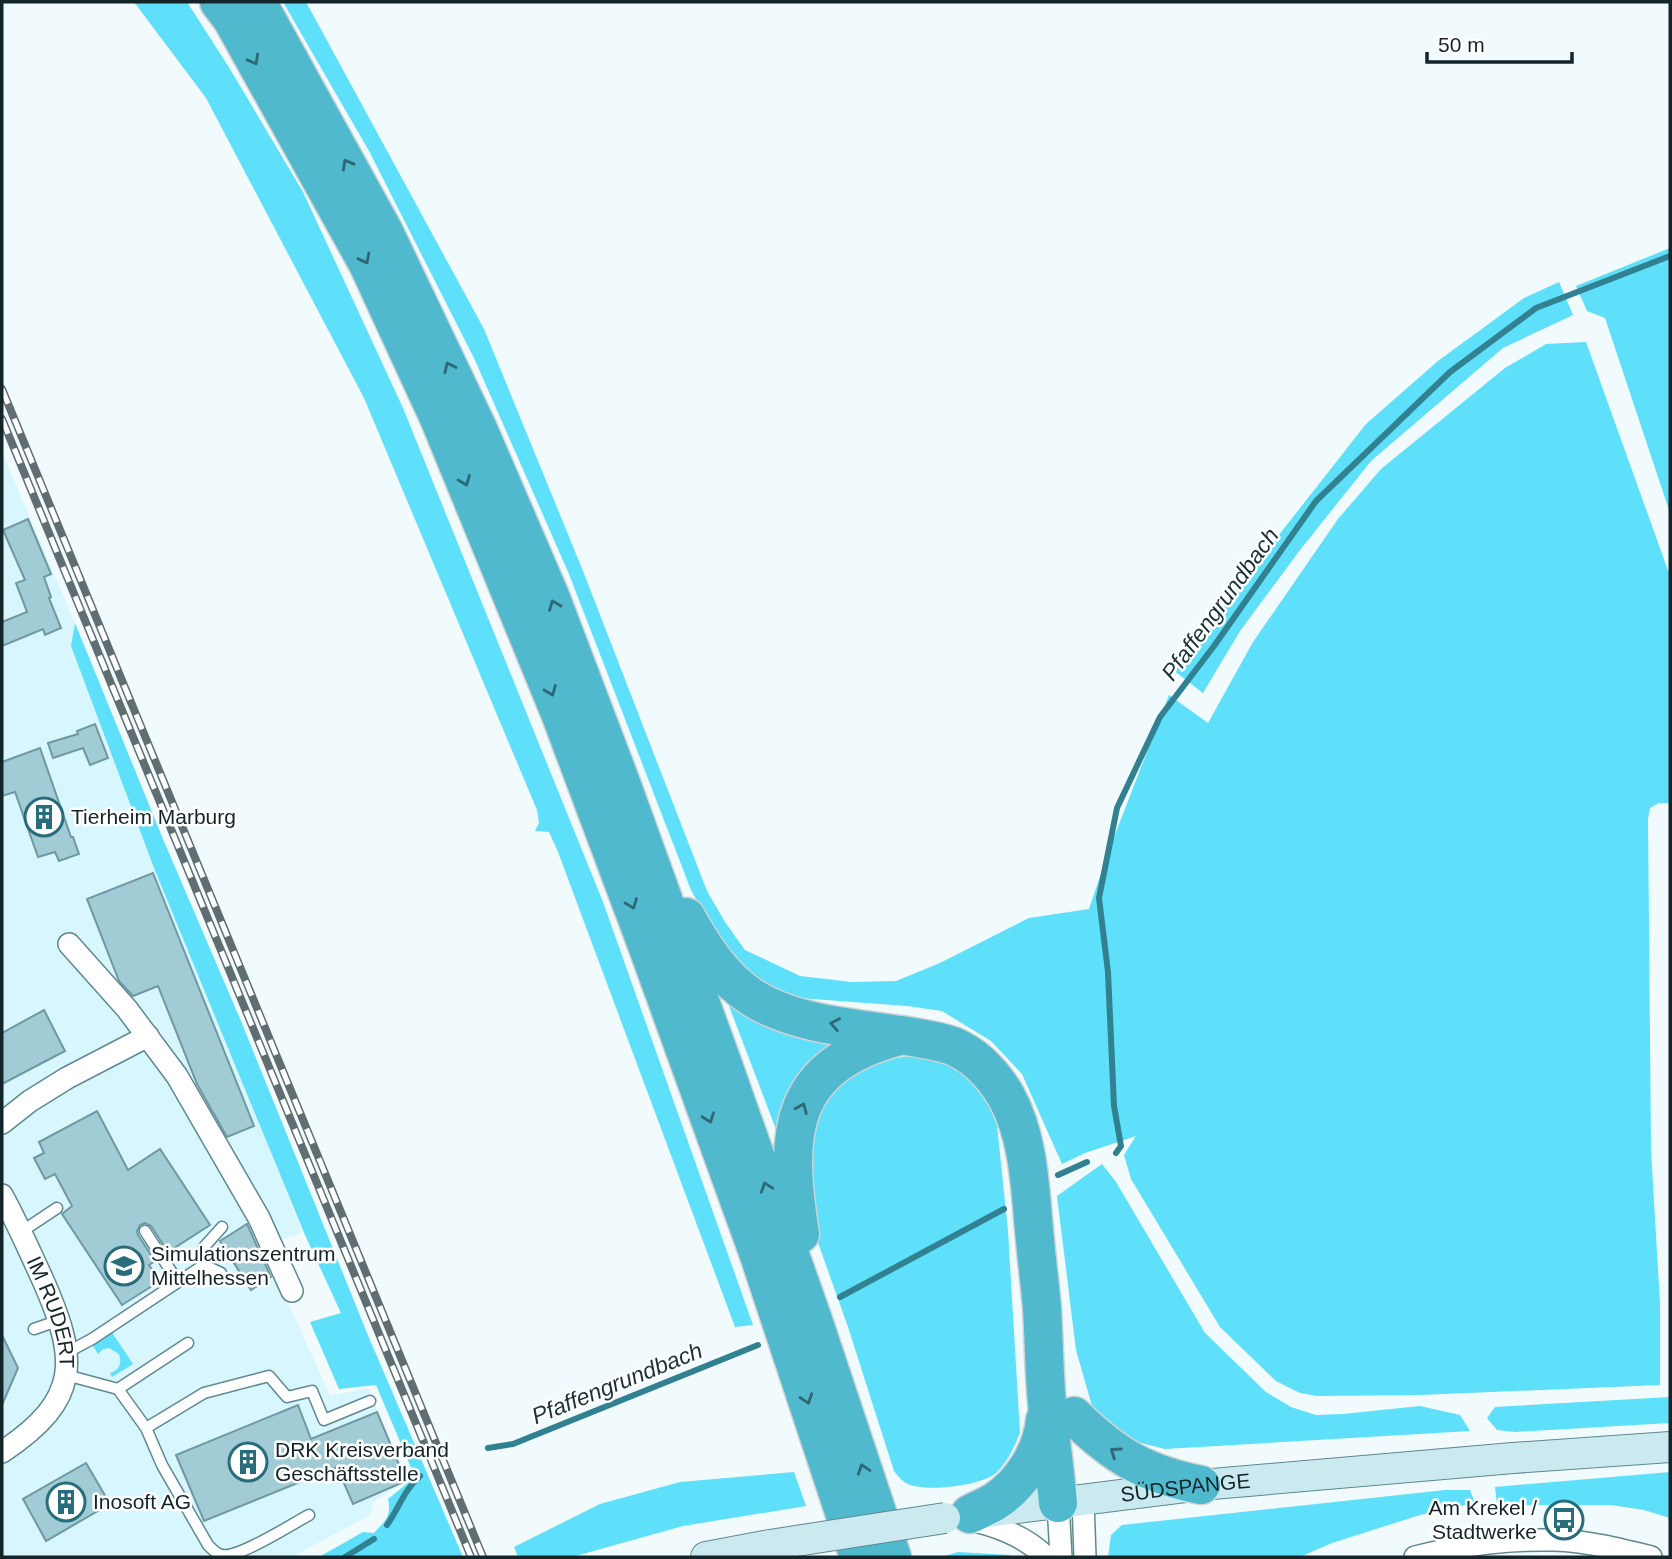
<svg xmlns="http://www.w3.org/2000/svg" width="1672" height="1559" viewBox="0 0 1672 1559" font-family="Arial,sans-serif">
<style>
.built{fill:#d7f6fe}
.green{fill:#5edffa}
.lines{fill:none;stroke-linecap:round;stroke-linejoin:round}
.stream{stroke:#318191;stroke-width:6}
.building{fill:#a1ccd6;stroke:#6f98a1;stroke-width:2}
.lane-casing{stroke:#5f8891;stroke-width:13}
.street-casing{stroke:#5f8891;stroke-width:24}
.secondary-casing{stroke:#5f8891;stroke-width:32}
.highway-casing{stroke:#d0d3d4;stroke-width:41}
.lane{stroke:#fff;stroke-width:10}
.street{stroke:#fff;stroke-width:21}
.secondary{stroke:#caeaf0;stroke-width:30}
.highway{stroke:#50b9ce;stroke-width:38}
.rail-casing{stroke:#606e72;stroke-width:8}
.rail{stroke:#fff;stroke-width:5;stroke-dasharray:16;stroke-linecap:butt}
.secondary-bridge-casing{stroke:#5f8891;stroke-width:32;stroke-linecap:butt}
.secondary-bridge{stroke:#caeaf0;stroke-width:30}
.oneway{stroke:#2f6873}
.labels{text-anchor:middle;stroke-width:5;stroke-linejoin:round;paint-order:stroke}
.poi-label{font-size:21px;fill:#142529;stroke:#fff;text-anchor:start}
.street-label{font-size:21px;fill:#142529;stroke:#fff}
.water-label{font-size:23px;font-style:italic;fill:#1b3338;stroke:#fff}
</style>
<rect width="100%" height="100%" fill="#f1fafc"/>
<!-- built -->
<path class="built" d="M2,452L75,623L71,646L154,868L258,1119L302,1232L263,1247L330,1396L368,1388L406,1481L373,1502L372,1510L368,1516L363,1519L291,1557H2Z"/>
<!-- green -->
<path class="green" d="M134,2H187L230,69L303,192L403,408L603,902L753,1325L735,1327L558,852L549,832L535,831L539,823L537,810L364,398L206,98Z
M283,2H306L484,329L583,571L707,891L725,922L745,950L800,976L852,982L896,981L940,963L1029,918L1089,909L1109,850L1169,695L1208,723L1253,642L1338,519L1381,469L1505,368L1546,344L1586,342L1670,576V803H1659L1650,808L1648,819L1651,1150L1660,1304V1385L1421,1395L1317,1396L1300,1393L1276,1381L1220,1327L1131,1179L1124,1155L1136,1136L1085,1153L1062,1164L1022,1074L991,1041L942,1011L907,1006L799,998L767,991L737,972L691,890L569,574L474,358L369,151Z
M1670,248V513L1605,318L1587,311L1576,286Z
M1559,282L1573,315L1503,348L1371,461L1300,550L1240,631L1203,693L1173,670L1366,424L1438,361L1524,298Z
M75,623L163,839L241,1021L367,1333L463,1557H319L363,1532L374,1533C385,1521 392,1516 388,1499L415,1477L376,1385L339,1389L310,1322L341,1313L305,1235L154,868L71,646Z
M723,990L838,1035L785,1153Z
M920,1054L942,1059L982,1088L997,1125L1008,1231L1020,1433C1014,1447 1008,1461 997,1472C983,1486 923,1493 906,1483C902,1481 897,1475 894,1471L848,1327L816,1237L807,1149L827,1093L851,1073L881,1061Z
M1102,1164L1116,1182L1205,1333L1266,1392L1291,1407L1316,1415L1343,1414L1420,1406L1460,1415L1470,1431L1165,1449L1125,1439L1096,1420L1076,1350L1057,1196Z
M111,1331L133,1364L112,1377L110,1373C120,1370 122,1363 119,1354L109,1348L103,1349L98,1354L92,1344Z
M1670,1397V1423L1515,1432L1497,1430L1487,1418L1495,1407Z
M794,1472L806,1506L683,1526L572,1557H518L514,1547L600,1504L680,1482Z
M1670,1472V1518L1644,1510L1611,1505H1497L1495,1487Z
M1445,1490H1470L1475,1503L1420,1515L1332,1543L1300,1557H1108L1111,1535L1122,1525Z
M958,1552L1010,1555L1013,1557H941Z"/>
<g class="lines">
<!-- stream -->
<path class="stream" d="M1116,1153L1121,1146L1114,1106L1108,972L1099,898L1117,808L1160,717L1214,646L1316,501L1450,372L1536,308L1670,256
M1058,1175L1087,1162
M840,1297L1004,1209
M488,1448L513,1444L758,1345
M387,1525C399,1508 404,1490 420,1476
M345,1557L374,1539"/>
</g>
<!-- building -->
<path class="building" d="M28,519L51,574L44,577L51,597L49,598L61,628L45,635L43,629L2,646V622L27,612L16,583L25,580L3,530Z
M95,724L108,758L90,765L83,748L53,758L48,743L78,734L77,731Z
M40,748L71,837H73L79,854L59,861L55,852L38,857L15,792L2,796V762Z
M153,873L254,1126L227,1137L197,1084L158,986L133,996L119,981L87,899Z
M44,1010L65,1051L2,1084V1033Z
M97,1111L128,1170L160,1149L210,1225L168,1252L151,1226L145,1223L140,1225L137,1231L138,1235L155,1261L149,1265L160,1281L122,1305L62,1214L72,1206L55,1174L45,1179L34,1158L44,1153L39,1142Z
M247,1224L271,1277L251,1290L220,1241Z
M2,1335L18,1368L2,1405Z
M298,1405L311,1439L377,1412L406,1481L353,1504L337,1467L204,1521L176,1455Z
M86,1463L110,1504L46,1541L23,1499Z"/>
<g class="lines">
<defs>
<path id="lane" d="M21,1232L57,1208
M204,1265V1247L222,1227
M178,1282L204,1265L221,1273
M34,1329L60,1320
M66,1353L92,1339L178,1282L145,1231
M66,1375L118,1389L146,1428L162,1465L208,1545C212,1549 216,1554 222,1555C238,1559 292,1524 309,1515
M118,1389L188,1343
M146,1428L204,1393L269,1376L287,1397L312,1391L324,1420L370,1401"/>
<g id="street">
<path d="M69,944L127,1009L177,1076L259,1218L292,1291"/>
<path d="M2,1123L30,1101L67,1078L148,1036"/>
<path id="s1" d="M2,1195C17,1222 29,1250 42,1278C78,1359 82,1399 2,1452"/>
<path d="M1083,1500L1085,1557"/>
<path d="M1058,1503L1061,1557"/>
<path d="M964,1519C993,1524 1025,1536 1046,1557"/>
<path d="M1415,1557C1460,1545 1508,1539 1554,1540C1587,1541 1619,1549 1651,1557"/>
</g>
<g id="secondary">
<path id="s2" d="M977,1513L1201,1485L1513,1458L1670,1447"/>
<path d="M706,1557L770,1545"/>
</g>
<path id="highway" d="M219,2L232,19L368,264L439,418L560,713L647,945L759,1255L859,1557
M257,2L384,232L478,429L550,596L621,783L722,1062L813,1320L892,1557
M686,917C703,948 723,979 753,998C794,1024 854,1028 901,1035C918,1038 936,1040 953,1046C976,1056 993,1074 1006,1096C1030,1139 1030,1192 1035,1240C1037,1262 1040,1285 1042,1308C1044,1340 1044,1372 1047,1403C1050,1436 1055,1470 1058,1503
M800,1234C784,1133 787,1066 900,1036
M1074,1416C1115,1456 1145,1474 1201,1485
M970,1514C978,1510 987,1506 994,1502C1021,1485 1042,1452 1045,1420"/>
</defs>
<!-- lane casing -->
<use href="#lane" class="lane-casing"/>
<!-- street casing -->
<use href="#street" class="street-casing"/>
<!-- secondary casing -->
<use href="#secondary" class="secondary-casing"/>
<!-- highway casing -->
<use href="#highway" class="highway-casing"/>
<!-- lane -->
<use href="#lane" class="lane"/>
<!-- street -->
<use href="#street" class="street"/>
<!-- secondary -->
<use href="#secondary" class="secondary"/>
<!-- highway -->
<use href="#highway" class="highway"/>
<defs>
<path id="rail" d="M2,389L483,1557
M2,419L471,1557"/>
</defs>
<!-- rail casing -->
<use href="#rail" class="rail-casing"/>
<!-- rail -->
<use href="#rail" class="rail"/>
<defs>
<path id="secondary-bridge" d="M770,1545L945,1518"/>
</defs>
<!-- secondary-bridge casing -->
<use href="#secondary-bridge" class="secondary-bridge-casing"/>
<!-- secondary-bridge -->
<use href="#secondary-bridge" class="secondary-bridge"/>
</g>
<!-- one-way arrows -->
<defs><path id="oneway-chevron" d="M-2-3.5L2.5 0L-2 3.5" fill="none" stroke-width="1.6" stroke-linecap="round" stroke-linejoin="round" transform="scale(1.75)"/></defs>
<g class="oneway">
<use href="#oneway-chevron" transform="translate(254 60) rotate(61)"/>
<use href="#oneway-chevron" transform="translate(347 164) rotate(-119)"/>
<use href="#oneway-chevron" transform="translate(365 259) rotate(62)"/>
<use href="#oneway-chevron" transform="translate(449 367) rotate(-115)"/>
<use href="#oneway-chevron" transform="translate(465 481) rotate(68)"/>
<use href="#oneway-chevron" transform="translate(554 605) rotate(-111)"/>
<use href="#oneway-chevron" transform="translate(551 691) rotate(68)"/>
<use href="#oneway-chevron" transform="translate(632 904) rotate(69)"/>
<use href="#oneway-chevron" transform="translate(835 1024) rotate(-169)"/>
<use href="#oneway-chevron" transform="translate(802 1108) rotate(-67)"/>
<use href="#oneway-chevron" transform="translate(709 1118) rotate(70)"/>
<use href="#oneway-chevron" transform="translate(766 1187) rotate(-109)"/>
<use href="#oneway-chevron" transform="translate(807 1399) rotate(72)"/>
<use href="#oneway-chevron" transform="translate(1115 1452) rotate(-145)"/>
<use href="#oneway-chevron" transform="translate(863 1469) rotate(-108)"/>
</g>
<!-- icons -->
<defs>
<symbol id="building-ring" viewBox="-11 -11 22 22"><circle r="9.5" fill="#fff" stroke="#276d7b" stroke-width="1.5"/><path d="M-4-6H4V6H1V3H-1V6H-4ZM-2.5-4.3h1.7v1.8h-1.7ZM.8-4.3h1.7v1.8H.8ZM-2.5-1h1.7V.8h-1.7ZM.8-1h1.7V.8H.8Z" fill="#276d7b"/></symbol>
<symbol id="school-ring" viewBox="-11 -11 22 22"><circle r="9.5" fill="#fff" stroke="#276d7b" stroke-width="1.5"/><path d="M0-5L7-2L0 1L-7-2ZM-4 1L0 2.5L4 1V4Q0 6-4 4Z" fill="#276d7b"/></symbol>
<symbol id="bus-ring" viewBox="-11 -11 22 22"><circle r="9.5" fill="#fff" stroke="#276d7b" stroke-width="1.5"/><path d="M-5-6H5V4H4V6H2V4H-2V6H-4V4H-5ZM-3.5-4V0h7V-4ZM-3.5 1.2v1.5H-2V1.2ZM2 1.2v1.5H3.5V1.2Z" fill="#276d7b"/></symbol>
</defs>
<g fill-rule="evenodd">
<use href="#building-ring" x="22" y="795" width="44" height="44"/>
<use href="#school-ring" x="102" y="1244" width="44" height="44"/>
<use href="#building-ring" x="226" y="1440" width="44" height="44"/>
<use href="#building-ring" x="44" y="1480" width="44" height="44"/>
<use href="#bus-ring" x="1542" y="1498" width="44" height="44"/>
</g>
<g class="labels">
<!-- poi labels -->
<g class="poi-label">
<text x="71" y="824">Tierheim Marburg</text>
<text x="151" y="1261">Simulationszentrum<tspan x="151" dy="24">Mittelhessen</tspan></text>
<text x="275" y="1457">DRK Kreisverband<tspan x="275" dy="24">Geschäftsstelle</tspan></text>
<text x="93" y="1509">Inosoft AG</text>
<text x="1537" y="1515" text-anchor="end">Am Krekel /<tspan x="1537" dy="24">Stadtwerke</tspan></text>
</g>
<!-- street labels -->
<g class="street-label">
<text dy="7" stroke="none"><textPath href="#s1" startOffset="128">IM RUDERT</textPath></text>
<text dy="7" stroke="none"><textPath href="#s2" startOffset="210">SÜDSPANGE</textPath></text>
</g>
<!-- water labels -->
<g class="water-label">
<text transform="translate(1220 604) rotate(-54)" y="8">Pfaffengrundbach</text>
<text transform="translate(617 1383) rotate(-22)" y="8">Pfaffengrundbach</text>
</g>
</g>
<!-- border -->
<rect width="1672" height="1559" fill="none" stroke="#142529" stroke-width="7"/>
<!-- scale -->
<path d="M1427 52v10h145v-10" fill="none" stroke="#142529" stroke-width="3.5"/>
<text x="1438" y="52" font-size="21" fill="#142529" stroke="#ffffff" stroke-width="5" paint-order="stroke">50 m</text>
</svg>
